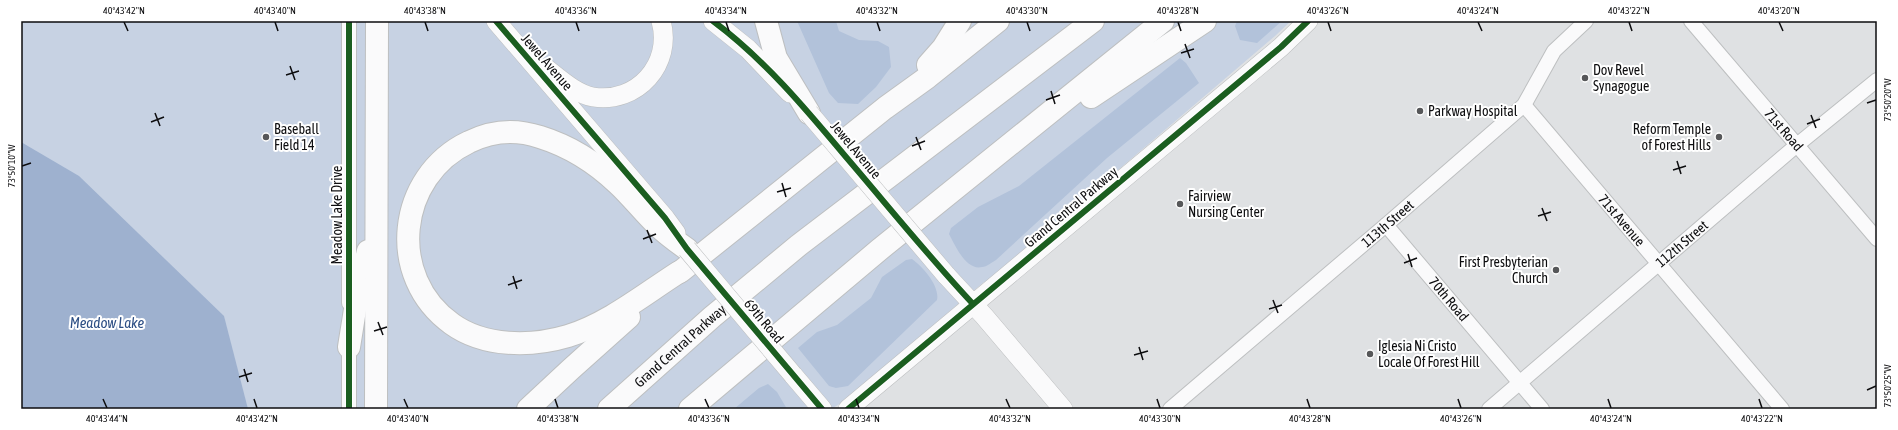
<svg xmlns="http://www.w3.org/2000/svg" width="1898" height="430" viewBox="0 0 1898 430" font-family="'Asap Condensed',sans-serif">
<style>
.green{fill:#c7d2e3}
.forest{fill:#b2c2da}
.water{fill:#9eb1cf}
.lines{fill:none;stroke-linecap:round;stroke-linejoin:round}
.street-casing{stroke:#bdbfc0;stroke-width:16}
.secondary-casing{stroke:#bdbfc0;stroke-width:20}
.highway-casing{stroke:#bdbfc0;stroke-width:24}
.street{stroke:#fafafb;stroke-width:14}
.secondary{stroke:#fafafb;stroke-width:19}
.highway{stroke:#fafafb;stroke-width:22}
.secondary-bridge-casing{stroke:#bdbfc0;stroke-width:20;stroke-linecap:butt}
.secondary-bridge{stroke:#fafafb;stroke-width:19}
.cycleway-casing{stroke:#fff;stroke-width:8}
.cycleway{stroke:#1b5e20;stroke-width:6}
.ticks{fill:none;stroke:#0d0d0f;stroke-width:1.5}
.poi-dot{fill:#565759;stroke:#fff;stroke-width:1.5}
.labels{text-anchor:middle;stroke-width:4;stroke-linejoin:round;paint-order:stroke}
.street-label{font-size:14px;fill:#0d0d0f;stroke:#fff}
.poi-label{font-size:14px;fill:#0d0d0f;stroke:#fff;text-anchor:start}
.water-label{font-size:15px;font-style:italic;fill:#2d4f85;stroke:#fff}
.neatline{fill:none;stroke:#0d0d0f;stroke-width:1.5}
.ticks-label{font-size:10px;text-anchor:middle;fill:#0d0d0f}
</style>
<rect width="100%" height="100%" fill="#dfe1e3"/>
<!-- green -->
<path class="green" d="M21,21H1291L1275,36L987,282H984L843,402L831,409H21Z"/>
<!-- forest -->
<path class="forest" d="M797,21H836L839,31L859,40L878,41L889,47L891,67L876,87L858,104L838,103L829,93Z
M1237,21H1282L1257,43L1240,40L1235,26Z
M1180,58L1186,63L1199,83L1107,158L996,260C992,262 987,267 982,267C966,271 955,245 949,234L951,228L978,207L1019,186Z
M912,259C923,267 940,286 937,300L848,386L836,388L829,386L798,348L817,332L837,325L871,298L882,277L906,260Z
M768,384L777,392L787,409H734L759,388Z"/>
<!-- water -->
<path class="water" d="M21,142L79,176L224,316L248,409H21Z"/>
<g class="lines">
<defs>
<g id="street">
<path id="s1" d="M1691,21L1877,239"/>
<path id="s2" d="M1524,105L1782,409"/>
<path id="s3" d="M1386,225L1542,409"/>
<path d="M349,303V21"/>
<path d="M349,409V339"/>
<path id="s4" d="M1170,409L1386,225L1524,105L1554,51L1586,21"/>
<path id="s5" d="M1489,409L1797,145L1877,80"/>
</g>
<path id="secondary" d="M496,21L665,218L676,233
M713,21L748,49L790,93
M547,69C560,79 576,94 593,97C637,104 673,64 661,21
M946,275L984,316L1063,409
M793,375L822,409
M848,409L1281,47L1308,21"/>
<g id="highway">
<path d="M766,21L776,58L809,113"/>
<path d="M928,65L943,48L960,21"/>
<path d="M1091,97L1205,21"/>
<path d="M679,272C643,295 609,323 568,336C531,347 484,347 452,324C386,277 397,176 469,142C491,131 516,129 540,137C569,146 596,163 618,184C632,197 644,213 658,226C667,235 677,242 687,249"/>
<path d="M680,272L885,108L928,77L998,21"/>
<path d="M349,347L357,297L368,251"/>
<path d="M376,409L377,21"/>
<path d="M528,409L571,369L629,317"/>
<path id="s6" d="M609,409L712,317L799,245L1093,21"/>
<path d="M690,409L879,250L1163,21"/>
</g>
</defs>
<!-- street casing -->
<use href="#street" class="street-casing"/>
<!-- secondary casing -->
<use href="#secondary" class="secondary-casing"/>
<!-- highway casing -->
<use href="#highway" class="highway-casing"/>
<!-- street -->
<use href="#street" class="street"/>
<!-- secondary -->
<use href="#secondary" class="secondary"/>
<!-- highway -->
<use href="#highway" class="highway"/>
<defs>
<path id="secondary-bridge" d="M809,113L946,275
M687,249L793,375"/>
</defs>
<!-- secondary-bridge casing -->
<use href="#secondary-bridge" class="secondary-bridge-casing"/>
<!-- secondary-bridge -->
<use href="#secondary-bridge" class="secondary-bridge"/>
<defs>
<path id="cycleway" d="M496,21L665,218L687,249L822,409
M713,21C764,59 805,108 846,157C888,206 929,257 973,304
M349,409V21
M848,409L1281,47L1308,21"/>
</defs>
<!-- cycleway casing -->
<use href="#cycleway" class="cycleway-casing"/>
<!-- cycleway -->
<use href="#cycleway" class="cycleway"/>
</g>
<!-- ticks -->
<path class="ticks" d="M124,22L128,31M275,22L278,31M425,22L428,31M576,22L579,31M726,22L729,31M877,22L880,31M1027,22L1030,31M1178,22L1181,31M1328,22L1331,31M1478,22L1482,31M1629,22L1632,31M1779,22L1783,31M1185,44L1190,58M1181,53L1194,49M290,66L295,80M286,75L299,71M1051,91L1055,104M1046,100L1060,95M1867,103L1876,100M155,113L160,126M1811,115L1816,128M151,122L164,117M1807,124L1820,119M916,137L921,150M912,146L925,141M1677,161L1681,174M22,166L31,163M1673,170L1686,166M782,183L786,197M777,192L791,188M1542,208L1547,221M1538,216L1551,212M647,230L652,243M643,239L656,234M1408,254L1412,267M1404,263L1417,258M513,276L517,289M508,285L522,280M1273,300L1278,313M1269,309L1282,305M378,322L383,335M374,331L387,327M1139,347L1143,360M1134,355L1148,351M244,369L248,382M239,377L252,373M1867,390L1876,386M103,399L107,408M254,399L257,408M404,399L408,408M555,399L558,408M705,399L709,408M856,399L859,408M1006,399L1010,408M1157,399L1160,408M1307,399L1310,408M1458,399L1461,408M1608,399L1611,408M1759,399L1762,408"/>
<!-- markers -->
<g class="poi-dot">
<circle cx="1585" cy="78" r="4"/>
<circle cx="1420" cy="111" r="4"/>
<circle cx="266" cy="137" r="4"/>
<circle cx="1719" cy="137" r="4"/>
<circle cx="1180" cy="204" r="4"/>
<circle cx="1556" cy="270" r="4"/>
<circle cx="1370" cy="354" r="4"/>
</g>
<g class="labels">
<!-- street labels -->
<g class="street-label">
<text transform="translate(547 62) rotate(49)" y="5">Jewel Avenue</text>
<text dy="5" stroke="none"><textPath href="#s1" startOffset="143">71st Road</textPath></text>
<text transform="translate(856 150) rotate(50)" y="5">Jewel Avenue</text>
<text transform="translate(1071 207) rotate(-40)" y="5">Grand Central Parkway</text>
<text transform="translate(337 215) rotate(-90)" y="5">Meadow Lake Drive</text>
<text dy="5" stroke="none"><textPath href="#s2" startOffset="151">71st Avenue</textPath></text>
<text dy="5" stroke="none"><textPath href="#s4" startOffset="286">113th Street</textPath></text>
<text dy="5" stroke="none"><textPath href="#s5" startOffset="254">112th Street</textPath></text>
<text dy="5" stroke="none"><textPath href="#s3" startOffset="97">70th Road</textPath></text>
<text transform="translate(764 321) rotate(50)" y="5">69th Road</text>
<text dy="5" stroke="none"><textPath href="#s6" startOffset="95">Grand Central Parkway</textPath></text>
</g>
<!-- poi labels -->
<g class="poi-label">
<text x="1593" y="75">Dov Revel<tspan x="1593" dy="16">Synagogue</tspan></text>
<text x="1428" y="116">Parkway Hospital</text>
<text x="274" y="134">Baseball<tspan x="274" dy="16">Field 14</tspan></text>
<text x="1711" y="134" text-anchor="end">Reform Temple<tspan x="1711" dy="16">of Forest Hills</tspan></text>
<text x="1188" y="201">Fairview<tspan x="1188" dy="16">Nursing Center</tspan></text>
<text x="1548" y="267" text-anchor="end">First Presbyterian<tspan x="1548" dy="16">Church</tspan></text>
<text x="1378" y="351">Iglesia Ni Cristo<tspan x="1378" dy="16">Locale Of Forest Hill</tspan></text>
</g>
<!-- water labels -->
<g class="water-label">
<text x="107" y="328">Meadow Lake</text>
</g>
</g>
<!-- border -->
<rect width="1898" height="430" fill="none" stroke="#ffffff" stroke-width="44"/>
<rect x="22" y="22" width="1854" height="386" class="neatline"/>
<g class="ticks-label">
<text x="124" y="14">40°43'42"N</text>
<text x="275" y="14">40°43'40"N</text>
<text x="425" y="14">40°43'38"N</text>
<text x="576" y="14">40°43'36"N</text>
<text x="726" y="14">40°43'34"N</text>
<text x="877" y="14">40°43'32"N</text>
<text x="1027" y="14">40°43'30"N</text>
<text x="1178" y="14">40°43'28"N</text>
<text x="1328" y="14">40°43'26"N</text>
<text x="1478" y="14">40°43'24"N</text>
<text x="1629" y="14">40°43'22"N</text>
<text x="1779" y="14">40°43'20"N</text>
<text transform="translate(1887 100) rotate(-90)" y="4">73°50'20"W</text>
<text transform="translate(11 166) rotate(-90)" y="4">73°50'10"W</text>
<text transform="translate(1887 386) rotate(-90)" y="4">73°50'25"W</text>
<text x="107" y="422">40°43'44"N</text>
<text x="257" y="422">40°43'42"N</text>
<text x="408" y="422">40°43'40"N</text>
<text x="558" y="422">40°43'38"N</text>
<text x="709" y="422">40°43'36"N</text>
<text x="859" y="422">40°43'34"N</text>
<text x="1010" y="422">40°43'32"N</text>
<text x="1160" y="422">40°43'30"N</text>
<text x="1310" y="422">40°43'28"N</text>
<text x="1461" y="422">40°43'26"N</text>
<text x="1611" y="422">40°43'24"N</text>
<text x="1762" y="422">40°43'22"N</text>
</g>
</svg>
